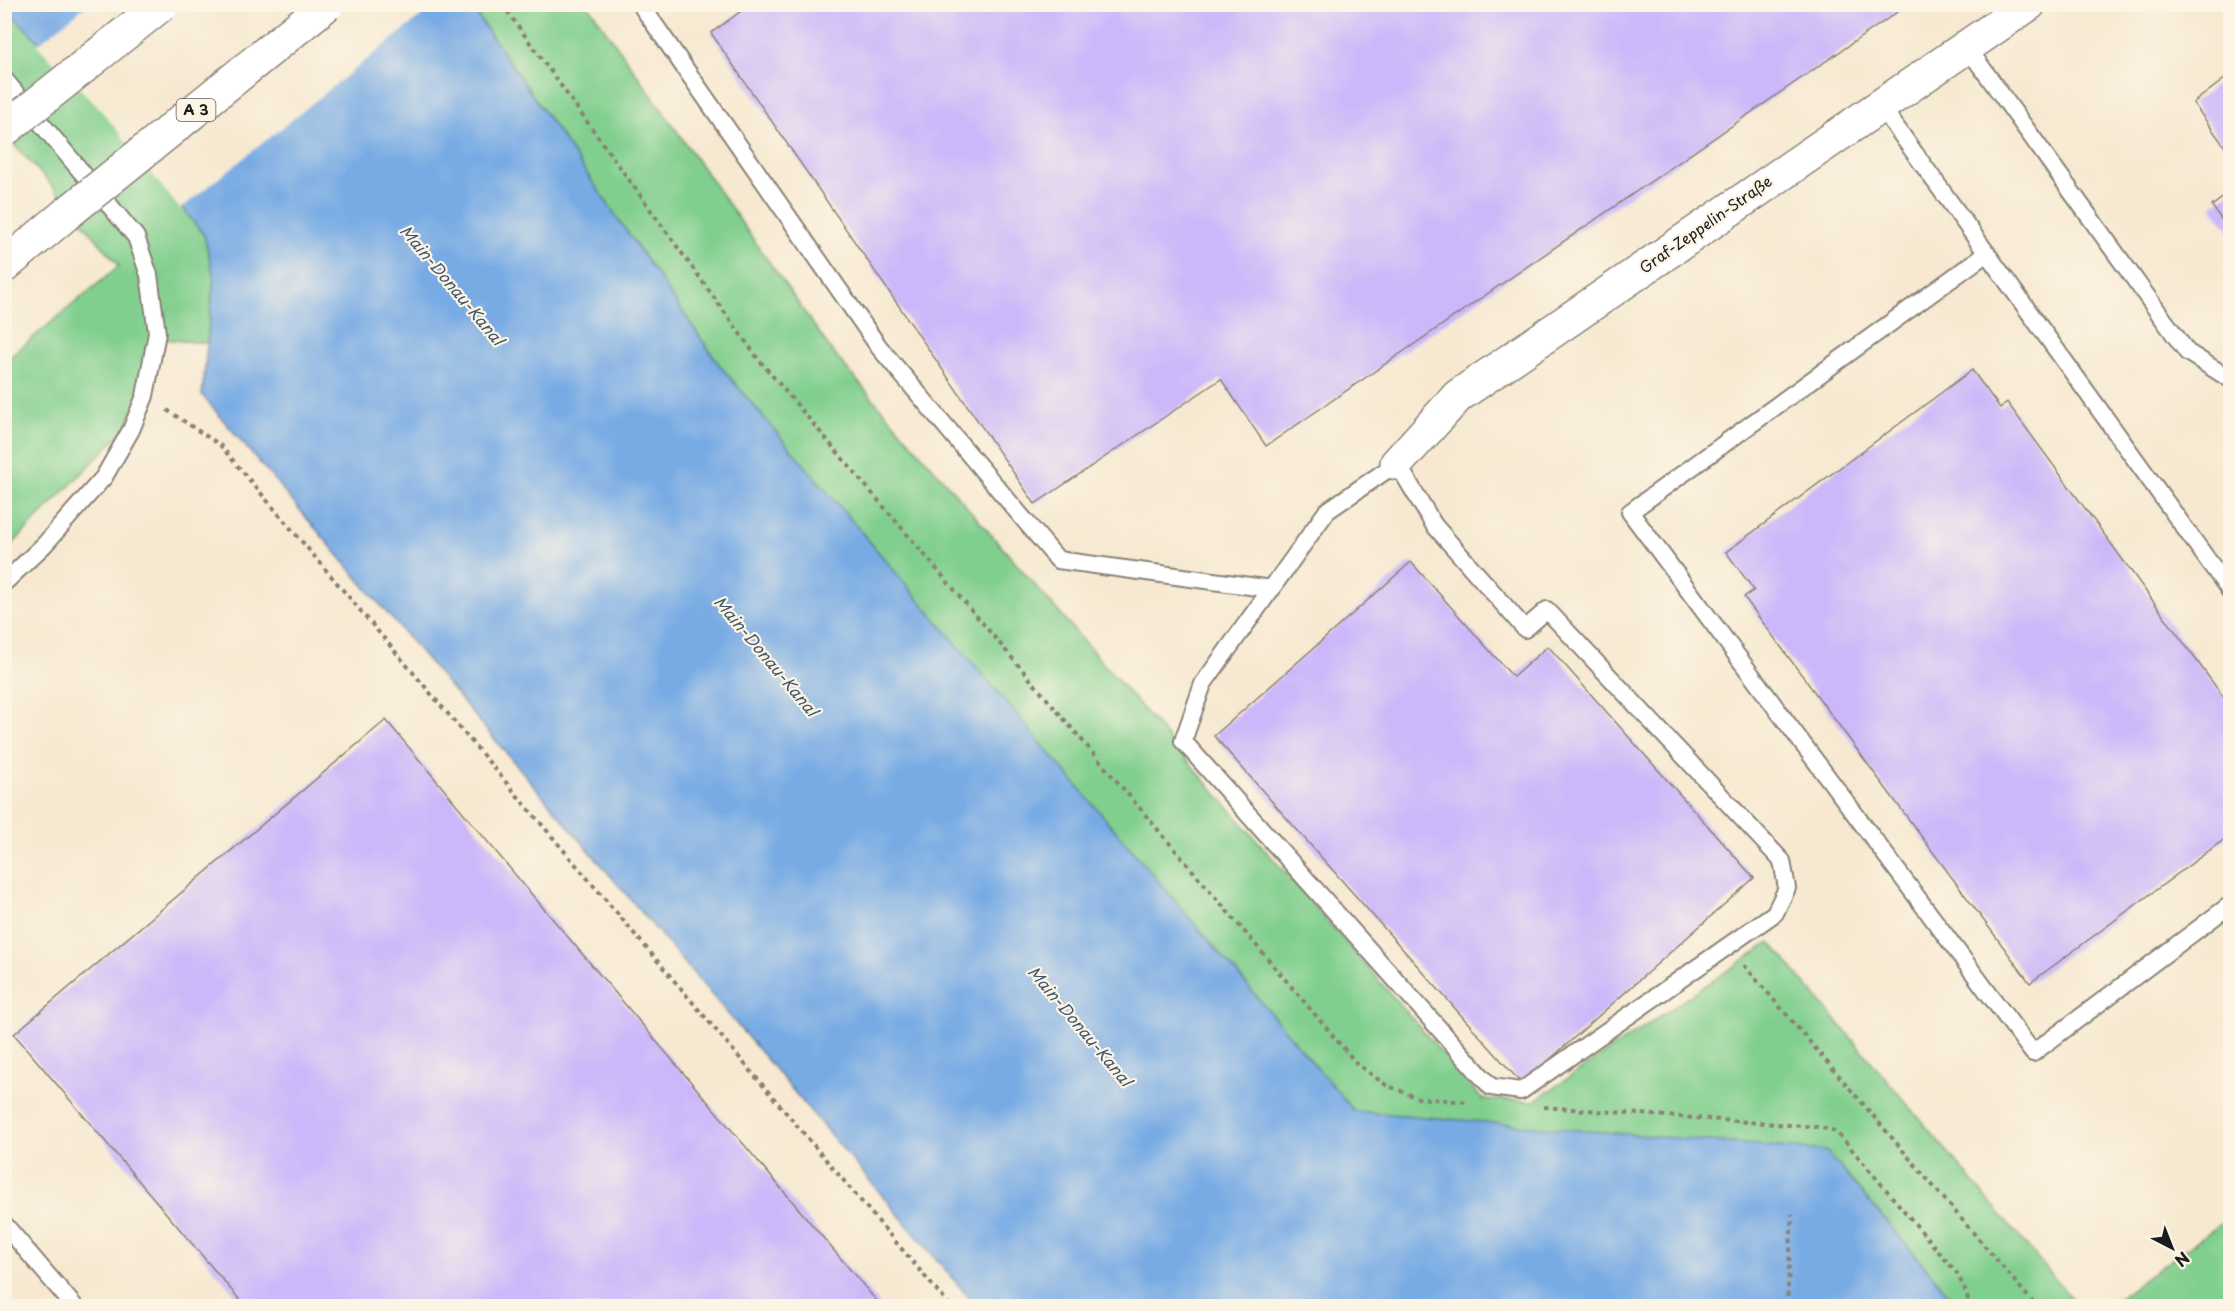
<svg xmlns="http://www.w3.org/2000/svg" width="2235" height="1311" viewBox="0 0 2235 1311" font-family="'Playpen Sans',sans-serif">
<style>
.green{fill:#81cf8e;stroke:#4e7655;stroke-width:1.5}
.water{fill:#78abe4;stroke:#4a6480;stroke-width:1.5}
.pier{fill:#f7e9d1}
.building{fill:#cbb7f9}
.lines{fill:none;stroke-linecap:round;stroke-linejoin:round}
.service-casing{stroke:#8a8276;stroke-width:20}
.minor-casing{stroke:#8a8276;stroke-width:36}
.motorway-casing{stroke:#8a8276;stroke-width:36}
.path{stroke:#8a8276;stroke-width:4;stroke-dasharray:4.5 4.5;stroke-linecap:butt}
.service{stroke:#fff;stroke-width:16}
.minor{stroke:#fff;stroke-width:33}
.motorway{stroke:#fff;stroke-width:33}
.motorway-bridge-casing{stroke:#8a8276;stroke-width:36;stroke-linecap:butt}
.motorway-bridge{stroke:#fff;stroke-width:33}
.labels{text-anchor:middle;stroke-width:4.5;stroke-linejoin:round;paint-order:stroke}
.shield{fill:#fcf5e5;stroke:#5f5d58;stroke-width:1.5}
.shield-label{font-size:14px;font-weight:bold;fill:#1c1c1c}
.street-label{font-size:15px;fill:#1c1c1c;stroke:#fcf5e5}
.water-label{font-size:16px;font-style:italic;fill:#41556c;stroke:#fcf5e5}
</style>
<rect width="100%" height="100%" fill="#fcf5e5"/>
<filter id="ink" filterUnits="userSpaceOnUse"><feTurbulence type="fractalNoise" baseFrequency=".0167" numOctaves="2"/><feDisplacementMap in="SourceGraphic" scale="12" xChannelSelector="R" yChannelSelector="G"/><feConvolveMatrix kernelMatrix="1 2 1 2 8 2 1 2 1" color-interpolation-filters="sRGB"/></filter>
<filter id="wash" filterUnits="userSpaceOnUse"><feTurbulence type="fractalNoise" baseFrequency=".008" numOctaves="4" result="noise"/><feDisplacementMap in="SourceGraphic" scale="24" xChannelSelector="R" yChannelSelector="G"/><feGaussianBlur stdDeviation="1.35" result="paint"/><feColorMatrix in="noise" values="0 0 0 0 0 0 0 0 0 0 0 0 0 0 0 0 0 1.4 0 .05"/><feComposite in="paint" operator="in"/></filter>
<g filter="url(#wash)">
<rect width="100%" height="100%" fill="#f7e9d1"/>
<!-- green -->
<path class="green" d="M470,5H588L834,354L1482,1099L1534,1101L1770,942L2078,1306H1949L1950,1296L1826,1151L1354,1112L720,366Z
M5,7L103,108L204,235L214,277L207,343L160,339L126,428L5,552V361L119,266L47,180L5,135Z
M2230,1217V1306H2107Z"/>
<!-- water -->
<path class="water" d="M4,5H470L720,366L1354,1111L1826,1151L1950,1296L1949,1306H976L202,395L214,277L204,235L103,108L5,7Z"/>
<!-- pier -->
<path class="pier" d="M87,5H435L180,209L101,110L37,45Z"/>
<g id="blocks">
<!-- building -->
<path class="building" d="M751,4H1909L1266,446L1221,379L1035,504L711,33Z
M2230,75V154L2193,103Z
M2230,192V232L2212,206Z
M1972,370L2000,408L2007,402L2230,706V835L2030,983L1744,597L1754,590L1726,552Z
M1411,562L1513,677L1548,646L1754,878L1522,1084L1214,736Z
M386,720L528,890L881,1306H245L14,1034Z"/>
</g>
</g>
<g filter="url(#ink)">
<use href="#blocks" fill-opacity="0" stroke="#8a8276" stroke-width="1.5"/>
<g class="lines">
<defs>
<path id="service" d="M647,4L643,8L879,347L1058,560L1272,589
M1967,47L2187,352L2230,379
M4,79L136,237L149,275L157,333L145,396L131,430L104,477L44,545L4,583
M1880,105L2230,591
M1987,253L1630,512L2033,1053L2230,905
M1397,463L1434,525L1525,629L1547,610L1782,861L1787,888L1775,913L1521,1091L1491,1087L1183,741L1203,684L1327,511Z
M4,1224L74,1306"/>
<path id="minor" d="M1397,463L1458,396L2029,4"/>
<path id="motorway" d="M4,266L65,215"/>
</defs>
<!-- service casing -->
<use href="#service" class="service-casing"/>
<!-- minor casing -->
<use href="#minor" class="minor-casing"/>
<!-- motorway casing -->
<use href="#motorway" class="motorway-casing"/>
<!-- path -->
<path class="path" d="M502,4L759,360L1357,1064L1386,1085L1418,1098L1468,1102
M471,6L474,4
M167,410L220,445L950,1306
M1744,965L2036,1306
M1544,1107L1817,1127L1832,1130L1843,1139L1956,1272L1964,1287L1970,1306
M4,1294L15,1306
M1787,1306L1792,1214"/>
<!-- service -->
<use href="#service" class="service"/>
<!-- minor -->
<use href="#minor" class="minor"/>
<!-- motorway -->
<use href="#motorway" class="motorway"/>
<defs>
<path id="motorway-bridge" d="M4,130L162,4
M65,215L327,4"/>
</defs>
<!-- motorway-bridge casing -->
<use href="#motorway-bridge" class="motorway-bridge-casing"/>
<!-- motorway-bridge -->
<use href="#motorway-bridge" class="motorway-bridge"/>
</g>
</g>
<g class="labels">
<!-- shield labels -->
<rect class="shield" x="176.5" y="99" width="39" height="22" rx="4.5"/>
<g class="shield-label">
<text x="196" y="115">A 3</text>
</g>
<!-- street labels -->
<g class="street-label">
<text transform="translate(1706 225) rotate(-35)" y="5">Graf-Zeppelin-Straße</text>
</g>
<!-- water labels -->
<g class="water-label">
<text transform="translate(452 285) rotate(50)" y="6">Main-Donau-Kanal</text>
<text transform="translate(766 656) rotate(50)" y="6">Main-Donau-Kanal</text>
<text transform="translate(1080 1026) rotate(50)" y="6">Main-Donau-Kanal</text>
</g>
</g>
<!-- margin -->
<rect width="2235" height="1311" fill="none" stroke="#fcf5e5" stroke-width="24"/>
<!-- north arrow -->
<g transform="translate(2172 1248) rotate(138)" stroke="#fcf5e5" stroke-width="4.5" paint-order="stroke">
<path d="M0-4.5L10 22L0 15L-10 22Z" fill="#1c1c1c"/>
<text y="-9" font-size="16" font-weight="bold" text-anchor="middle" fill="#1c1c1c">N</text>
</g>
</svg>
